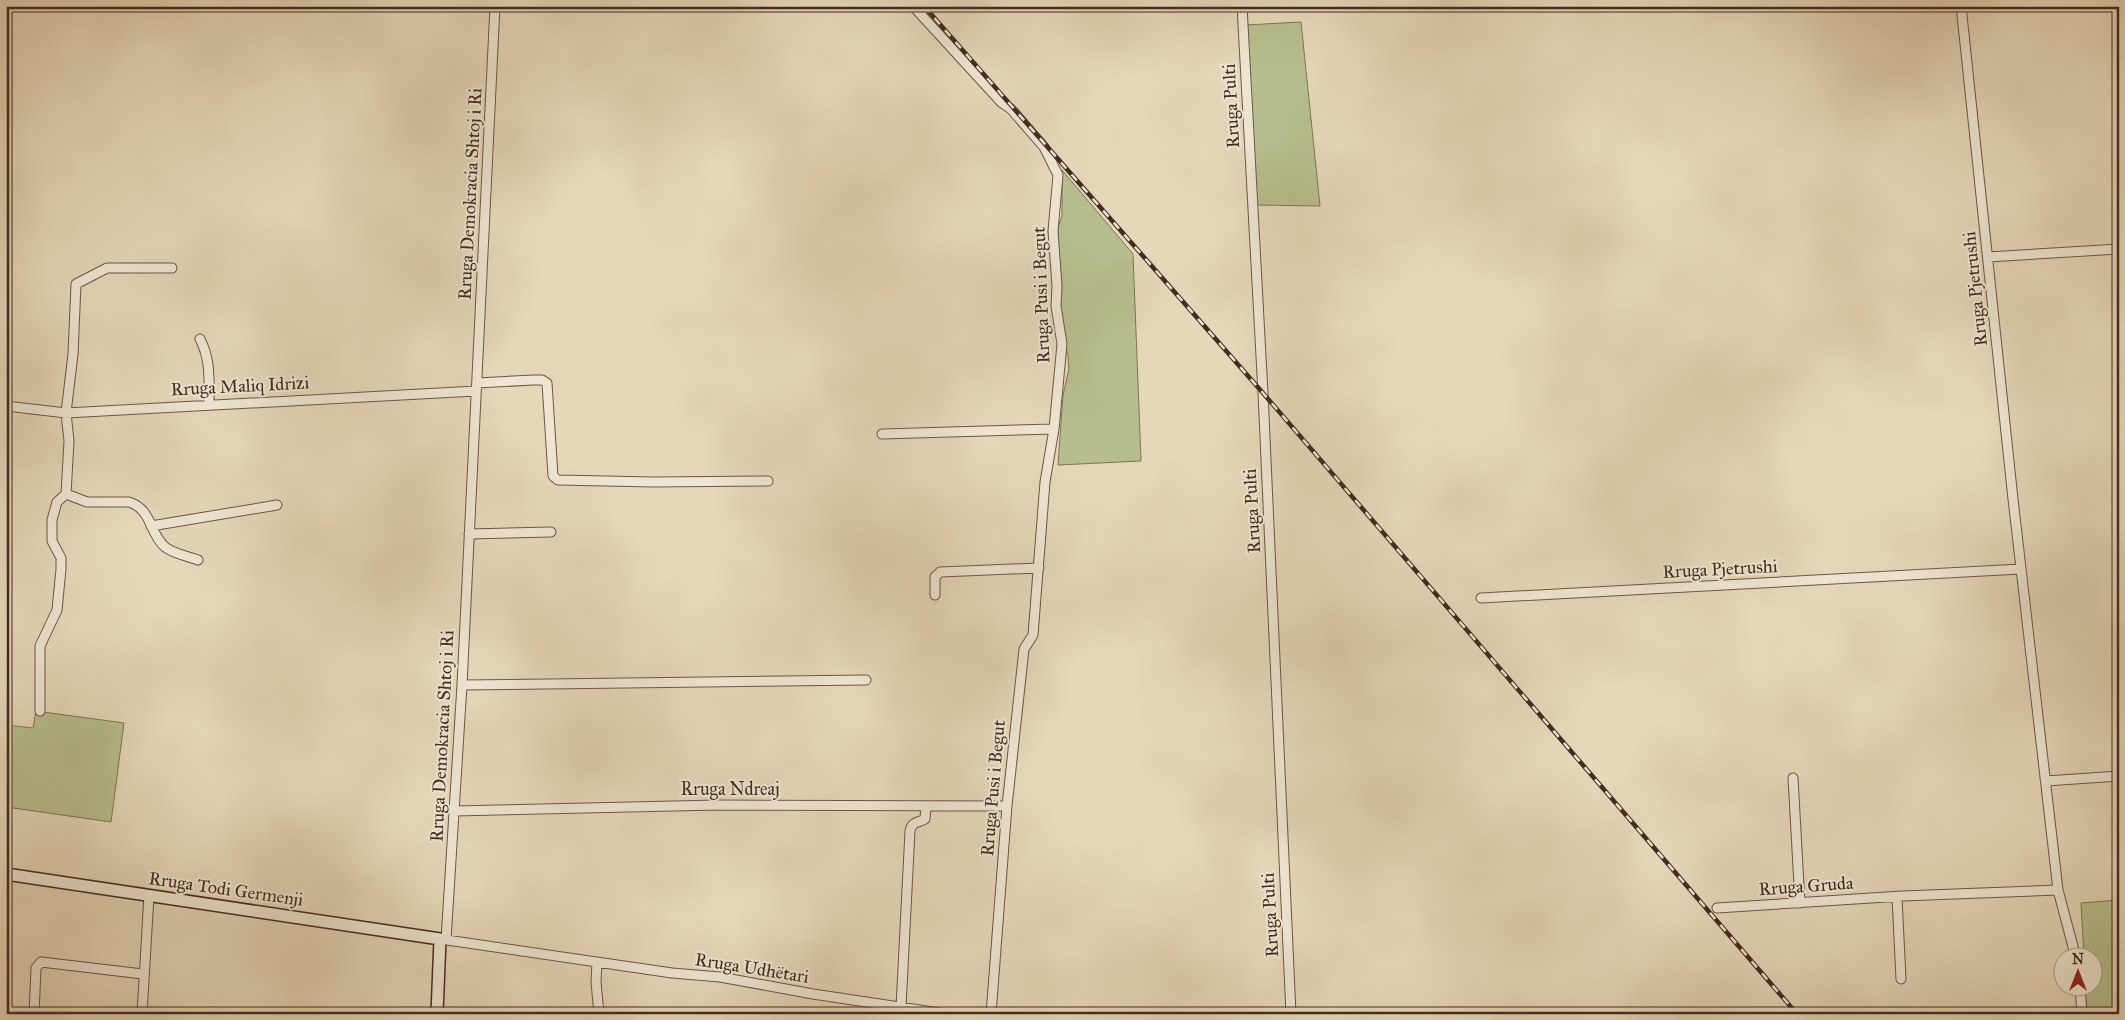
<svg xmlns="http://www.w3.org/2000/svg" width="2125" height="1020" viewBox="0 0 2125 1020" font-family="'IM FELL Great Primer',serif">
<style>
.green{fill:#b7be8d;stroke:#7d7457}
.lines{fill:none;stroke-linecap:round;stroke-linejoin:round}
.street-casing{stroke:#6c5647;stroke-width:11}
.secondary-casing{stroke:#432b21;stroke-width:14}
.street{stroke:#eee5d1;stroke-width:9}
.secondary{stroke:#eee5d1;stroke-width:11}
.rail-casing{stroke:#432b21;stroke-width:4.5}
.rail{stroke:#eee5d1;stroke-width:2.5;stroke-dasharray:8;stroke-linecap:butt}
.labels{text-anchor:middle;stroke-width:4;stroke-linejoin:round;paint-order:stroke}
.street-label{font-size:18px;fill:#432b21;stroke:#eee5d1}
</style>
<rect width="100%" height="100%" fill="#e5d7b8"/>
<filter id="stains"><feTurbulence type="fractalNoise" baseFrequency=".004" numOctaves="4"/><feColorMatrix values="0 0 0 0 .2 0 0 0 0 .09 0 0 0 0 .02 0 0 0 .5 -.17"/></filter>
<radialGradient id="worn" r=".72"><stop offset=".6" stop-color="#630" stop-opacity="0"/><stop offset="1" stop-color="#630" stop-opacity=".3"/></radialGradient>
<!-- green -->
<path class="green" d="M1301,22L1320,206L1255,205L1245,25Z
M1062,170L1133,254L1141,461L1058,465L1063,395L1069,369L1068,357L1060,321L1058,237V228L1062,216Z
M36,711L124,723L111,822L6,807V725L33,728Z
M2119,900V1014H2087L2085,988H2092V958L2084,957L2081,903Z"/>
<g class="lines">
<defs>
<path id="street" d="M913,6L1001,102L1011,109L1044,147L1058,175L1053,231L1057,286L1056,306L1062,344L1054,429L1045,482L1033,635L1024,649L1007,806L991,1014
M1242,6L1263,393L1291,1014
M1961,6L2013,499L2058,890L2076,958
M1988,257L2119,249
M200,339C211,360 209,381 209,404
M477,383L534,380H542L547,383L553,476L558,480L653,482L768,481
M6,406L66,413L476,391
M882,434L1054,429
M66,494L87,502H129C152,509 149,533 165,547C174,554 187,556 198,560
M151,526L277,505
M469,534L551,532
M935,595V577L940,572L1039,568
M1481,598L2021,569
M462,685L866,680
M40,711V646L57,610L61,569V558L52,541V520L57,502L66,494L69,441L66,413L73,354L76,284L107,268H172
M1793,778L1800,903
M2046,781L2119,776
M454,811L718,805L1007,806
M1897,897L1901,979
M1717,908L1902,896L2058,890
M440,939L672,973L720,977L813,994L946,1014
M446,940L462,685L495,6
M597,962L596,982L599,1014
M2080,988L2082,1014
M901,1007L910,831C912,821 918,823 925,819L926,806
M34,1014L36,968L41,962L143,974
M142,1014L149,895"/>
<path id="secondary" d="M6,874L440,939L437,1014"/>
</defs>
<!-- street casing -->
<use href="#street" class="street-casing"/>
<!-- secondary casing -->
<use href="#secondary" class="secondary-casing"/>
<!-- street -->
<use href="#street" class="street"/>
<!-- secondary -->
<use href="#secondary" class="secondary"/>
<defs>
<path id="rail" d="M924,6L1263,393L1797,1014"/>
</defs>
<!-- rail casing -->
<use href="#rail" class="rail-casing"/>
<!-- rail -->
<use href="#rail" class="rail"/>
</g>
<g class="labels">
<!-- street labels -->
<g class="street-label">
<text transform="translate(1231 106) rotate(-93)" y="6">Rruga Pulti</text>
<text transform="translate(470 194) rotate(-87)" y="6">Rruga Demokracia Shtoj i Ri</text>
<text transform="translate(1975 289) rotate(-96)" y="6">Rruga Pjetrushi</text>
<text transform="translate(1041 295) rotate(-92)" y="6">Rruga Pusi i Begut</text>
<text transform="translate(240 386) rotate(-3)" y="6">Rruga Maliq Idrizi</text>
<text transform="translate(1252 511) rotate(-93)" y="6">Rruga Pulti</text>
<text transform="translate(1720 569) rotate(-3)" y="6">Rruga Pjetrushi</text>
<text transform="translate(442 736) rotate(-87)" y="6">Rruga Demokracia Shtoj i Ri</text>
<text transform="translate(993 788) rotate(-85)" y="6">Rruga Pusi i Begut</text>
<text x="730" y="795">Rruga Ndreaj</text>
<text transform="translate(1806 886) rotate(-4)" y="6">Rruga Gruda</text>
<text transform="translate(226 889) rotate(8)" y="6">Rruga Todi Germenji</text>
<text transform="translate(1270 915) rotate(-93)" y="6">Rruga Pulti</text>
<text transform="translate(752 968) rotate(9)" y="6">Rruga Udhëtari</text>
</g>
</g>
<!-- margin -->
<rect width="2125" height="1020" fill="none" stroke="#e5d7b8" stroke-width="25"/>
<rect x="8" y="8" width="2110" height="1005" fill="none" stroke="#432b21" stroke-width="2.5"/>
<rect x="12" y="12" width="2100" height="995" fill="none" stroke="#432b21"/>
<!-- north arrow -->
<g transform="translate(2078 972)"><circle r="24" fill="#eee5d1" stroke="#aa9b8b"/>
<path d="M0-4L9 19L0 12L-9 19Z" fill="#8f2418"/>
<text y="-8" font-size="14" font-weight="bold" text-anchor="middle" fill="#432b21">N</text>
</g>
<rect width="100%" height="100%" filter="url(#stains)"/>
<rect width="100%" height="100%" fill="url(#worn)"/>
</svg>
